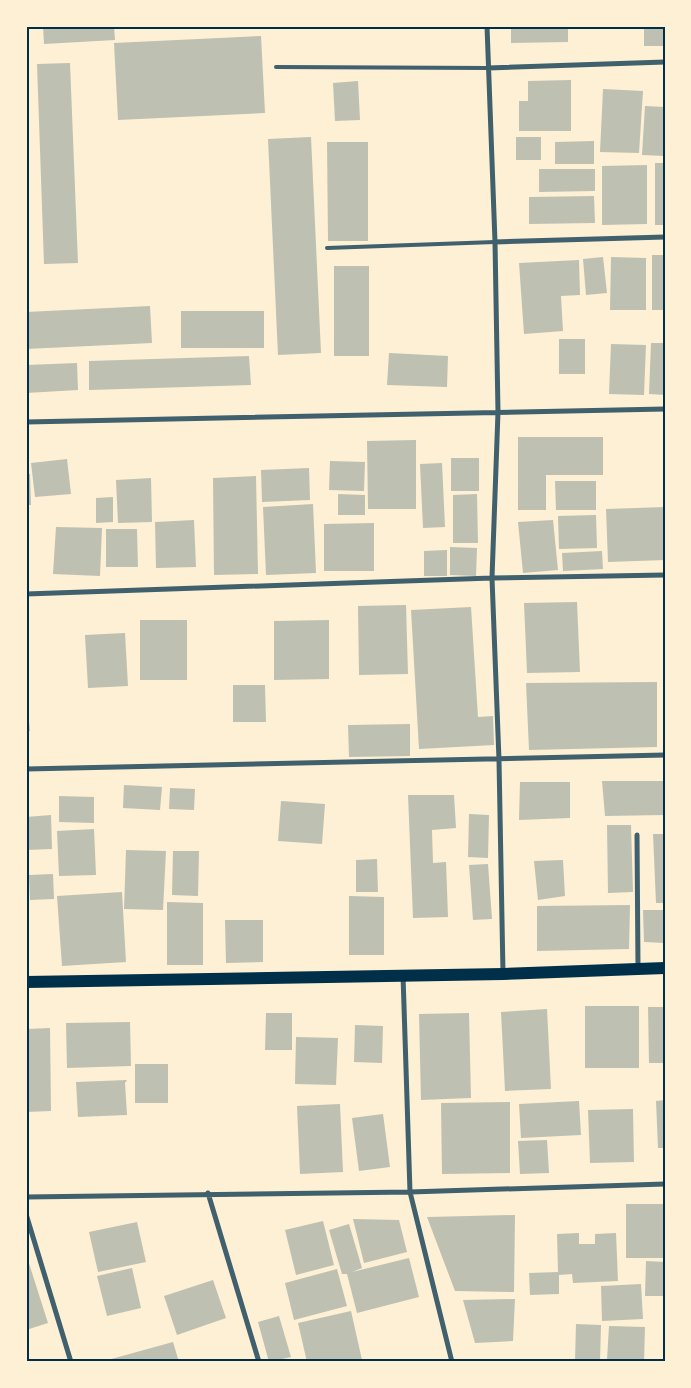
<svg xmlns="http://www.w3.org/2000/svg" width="691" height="1388" viewBox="0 0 691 1388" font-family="Manrope,sans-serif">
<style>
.building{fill:#bec0b2}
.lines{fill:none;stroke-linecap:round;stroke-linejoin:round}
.service{stroke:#3f606c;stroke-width:4}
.minor{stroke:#3f606c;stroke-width:5}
.primary{stroke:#003049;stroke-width:12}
.neatline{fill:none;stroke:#003049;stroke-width:2}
</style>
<rect width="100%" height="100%" fill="#fdf0d5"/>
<!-- building -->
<path class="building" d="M43,26H114L115,40L44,44Z
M511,26H568V42L511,43Z
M644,26H665V46H644Z
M261,36L265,113L118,120L114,43Z
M70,63L78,263L44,264L37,64Z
M571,80V131H519V101H528V81Z
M358,81L360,120L335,121L333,83Z
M603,89L643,91L639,153L600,152Z
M645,106L665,107V156L642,155Z
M311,137L321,353L278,355L268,139Z
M516,137H541V160H516Z
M594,141V164H555V142Z
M327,142H368V241H328Z
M655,163H665V225H655Z
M647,165V224L602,225V166Z
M539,169H595V191L539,192Z
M26,191H29V257H26Z
M594,196L595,223L529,224V197Z
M652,255H665V310H652Z
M603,257L607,293L586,295L583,259Z
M611,257L646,258V310H610Z
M579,260L580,295L561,296L563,331L524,334L519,263Z
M334,266H369V356H334Z
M150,306L152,343L26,349V312Z
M181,311H264V348H181Z
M559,339H585V374H559Z
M651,343H665V395L649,394Z
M611,344L646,345L644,395L609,394Z
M389,353L448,356L447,387L387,385Z
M249,356L251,385L89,390V361Z
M77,363L78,390L26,393V365Z
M518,437H603V475H546V510H518Z
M416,440V509H368L367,441Z
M451,458H479V491H451Z
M67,459L71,494L35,497L31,463Z
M330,461L365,462L364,491L329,490Z
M442,463L445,527L423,528L420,464Z
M309,468L310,500L262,502L261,470Z
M26,474H30L31,505H26Z
M256,476L258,574L214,575L213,478Z
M151,478L152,522L118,523L116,480Z
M555,481H596V510H556Z
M338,494L365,495V515H338Z
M477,494L478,543H453V495Z
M113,497V522L96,523V498Z
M313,504L316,573L266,575L263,507Z
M665,507V560L608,562L606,509Z
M596,515L597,548L559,549L558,516Z
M194,520L196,567L156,568L155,522Z
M553,520L558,570L523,573L518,522Z
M374,523V571H324V524Z
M56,527L102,528L100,576L53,574Z
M106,529H137L138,567H106Z
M450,547L477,548L476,576L450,575Z
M447,550V576H424V551Z
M602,551L603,569L563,571L562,553Z
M577,602L580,672L527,673L524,603Z
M406,605L408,674L359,675L358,606Z
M471,607L478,717L493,716L494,745L419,749L411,610Z
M140,620H187V680H140Z
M329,620V679L274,680V621Z
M125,633L128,686L88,688L85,635Z
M657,682V747L529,750L526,683Z
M233,685H265L266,722H233Z
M26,695L30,731H26Z
M410,724V756L349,757L348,725Z
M602,781H665V815L605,816Z
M520,782H570V818L519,820Z
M124,785L162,787L160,810L123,808Z
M170,788L195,789L194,810L169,809Z
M408,795H454L456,828L432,830L433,863L446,862L448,917L413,918Z
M59,796L94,797V823L59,822Z
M281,801L325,804L322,844L278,841Z
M469,814L489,815L488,858L468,857Z
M51,815L52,849L26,850V817Z
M607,825H631L633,892L608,893Z
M94,829L96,875L59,876L57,831Z
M653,834H665V903H656Z
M126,850L166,851L163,910L124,909Z
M173,851H199L198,896L172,895Z
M377,859L378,892H356V860Z
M563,860L565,896L538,900L534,861Z
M488,864L492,919L473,920L469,865Z
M53,874L54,899L30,900L29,875Z
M122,892L126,962L62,966L57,896Z
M349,896L384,897V955H349Z
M167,902L203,903V965H167Z
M630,905L629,949L537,951V906Z
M643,910H665V943L644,942Z
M225,920H263V962L226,963Z
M585,1006H639V1068H585Z
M648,1007H665V1063H649Z
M547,1009L551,1089L505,1091L501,1012Z
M266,1013H292V1050H265Z
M469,1013L471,1098L421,1100L419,1014Z
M130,1022L131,1066L67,1068L66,1023Z
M355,1025L383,1026L382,1063L354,1062Z
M50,1028L51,1111L26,1112V1029Z
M296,1037L338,1038L336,1085L295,1084Z
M135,1064H168V1103H135Z
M127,1080L125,1083L127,1115L78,1117L76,1082Z
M665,1100V1148H658L656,1101Z
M579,1101L581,1135L521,1138L519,1104Z
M510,1102V1173L442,1174L441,1103Z
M340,1104L343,1172L300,1174L297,1106Z
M633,1109L634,1162L590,1163L588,1110Z
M383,1114L390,1167L359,1171L352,1118Z
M547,1140L549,1173L520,1174L518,1141Z
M626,1204H665V1258H626Z
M515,1215L514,1292L455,1291L427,1217Z
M353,1219L399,1220L407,1252L364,1263Z
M323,1221L334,1265L296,1275L285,1230Z
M137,1222L146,1262L98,1272L89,1232Z
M349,1224L362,1268L352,1272L409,1258L419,1297L357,1313L347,1274H342L329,1230Z
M579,1233V1244H595V1234L616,1233L618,1281L573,1283L572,1274L559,1275V1294L530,1295L529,1273L558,1272L557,1234Z
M26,1254L48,1323L26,1330Z
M646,1261L665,1262V1296H645Z
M132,1268L141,1308L107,1316L97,1276Z
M337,1269L347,1306L294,1320L285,1283Z
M213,1280L226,1318L177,1335L164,1296Z
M641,1284L643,1319L602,1321L601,1286Z
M515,1299L513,1341L475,1343L463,1300Z
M351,1311L362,1360L307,1362L298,1323Z
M279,1316L291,1357L269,1362L258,1322Z
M576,1324L601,1325L600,1362L575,1361Z
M609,1326L645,1327L644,1362L607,1360Z
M173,1342L179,1362H104V1361Z"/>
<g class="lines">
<!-- service -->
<path class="service" d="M276,67L488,68
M327,248L495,242"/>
<!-- minor -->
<path class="minor" d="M487,26L495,242L498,412L492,578L499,760L503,973
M488,68L665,62
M495,242L665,237
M26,422L665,409
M26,594L492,578L665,575
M26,769L665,755
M637,835L638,968
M403,975L410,1192L452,1362
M208,1193L259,1362
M26,1197L410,1192L665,1184
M26,1214L71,1362"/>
<!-- primary -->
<path class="primary" d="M26,982L503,974L665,968"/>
</g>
<!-- border -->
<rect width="691" height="1388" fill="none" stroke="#fdf0d5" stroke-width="55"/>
<rect x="28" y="28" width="636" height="1332" class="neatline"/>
</svg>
